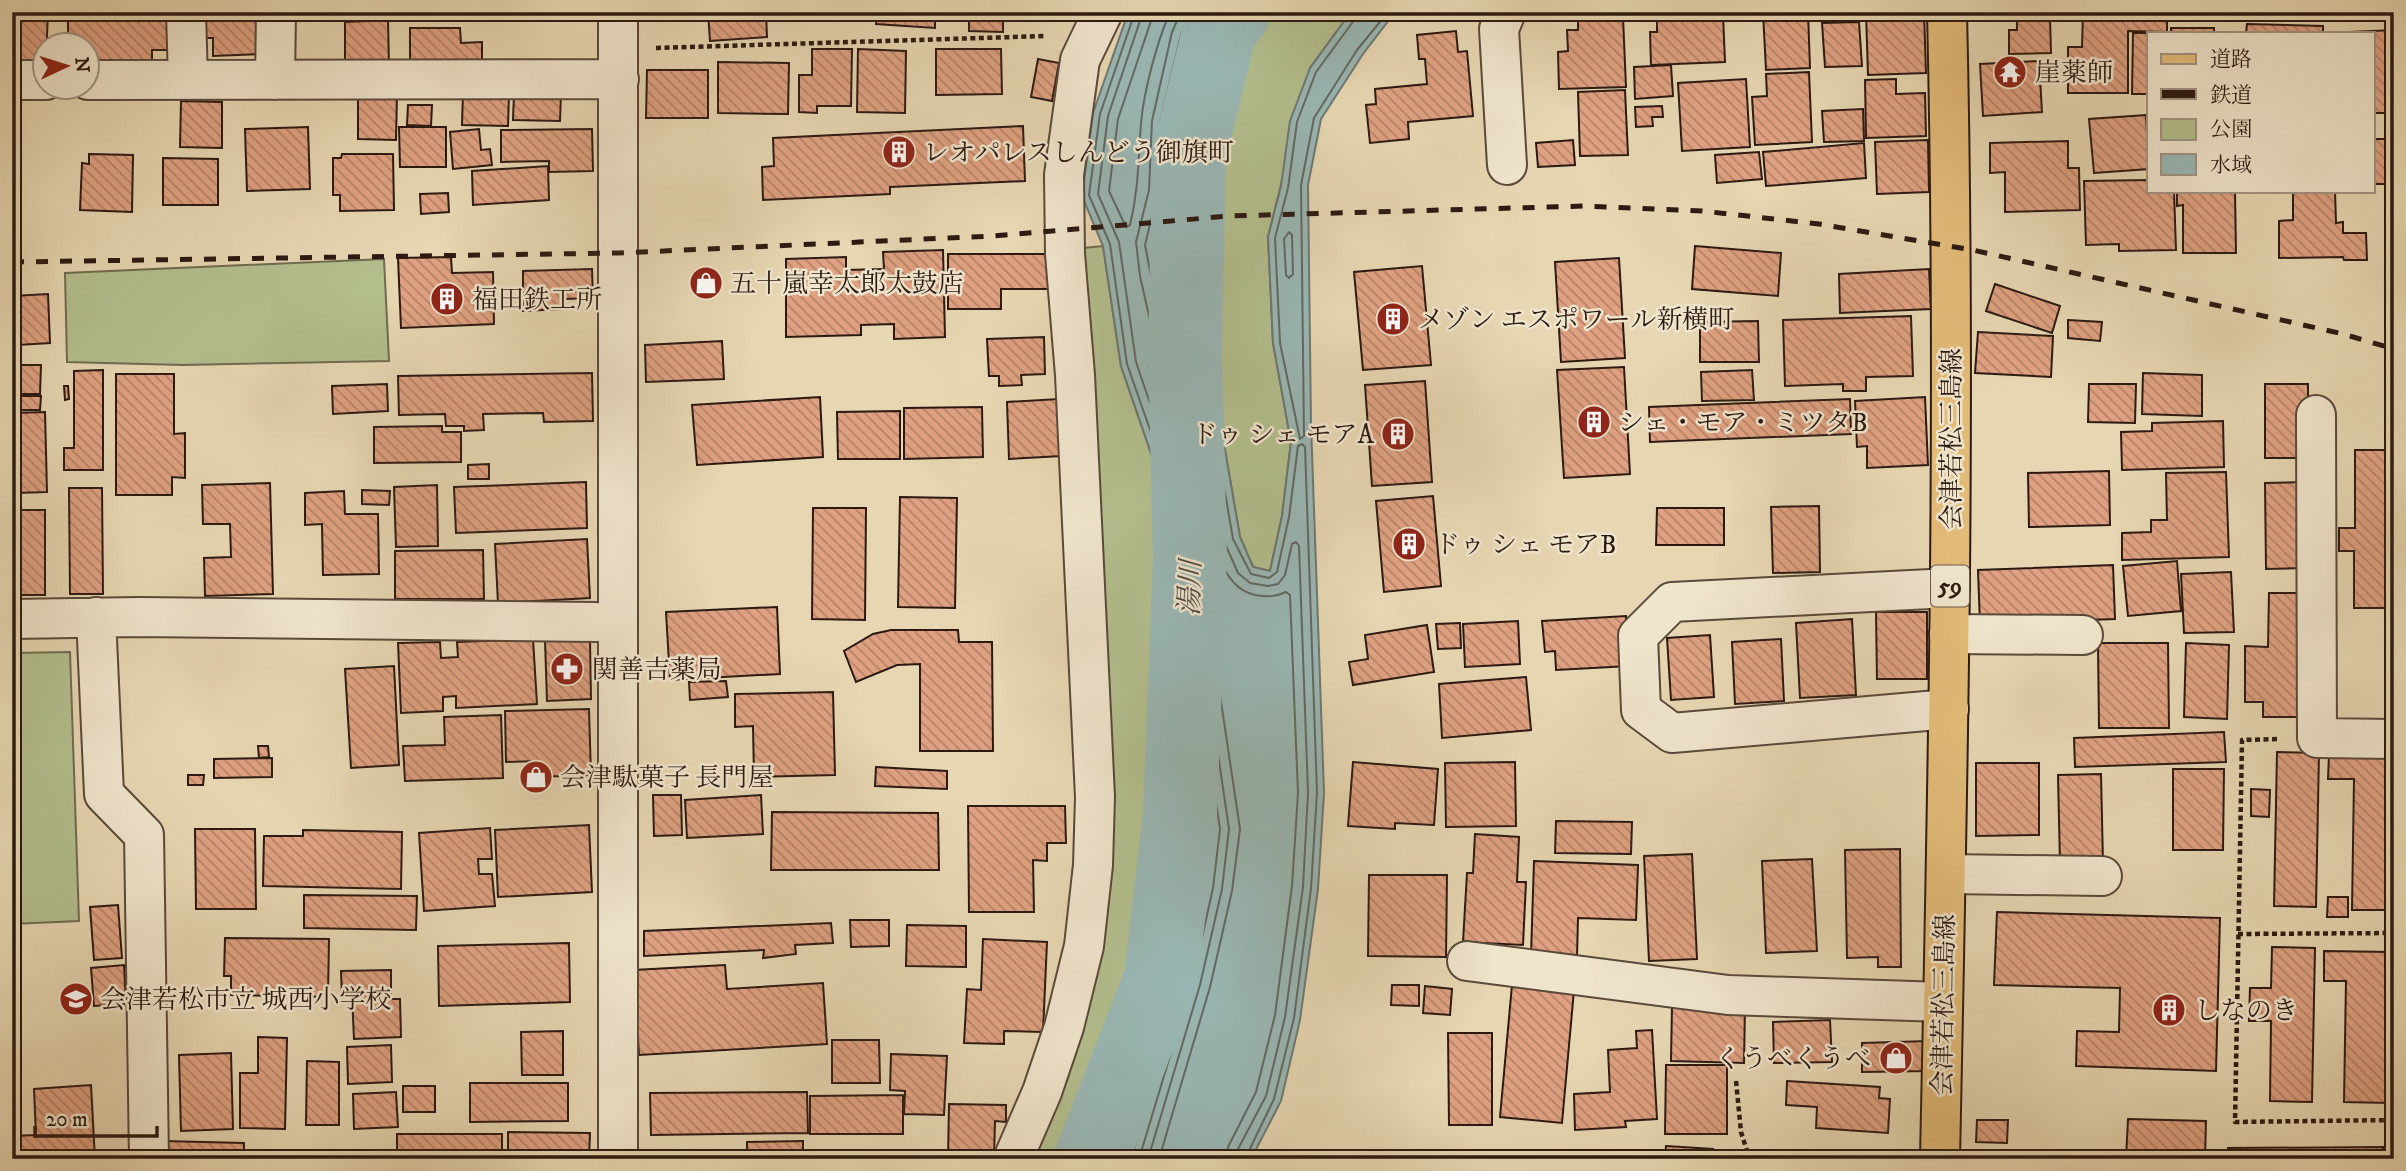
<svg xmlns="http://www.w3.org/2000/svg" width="2406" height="1171" viewBox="0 0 2406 1171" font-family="'IM FELL DW Pica','Noto Serif JP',serif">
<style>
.green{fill:#b3be8d;stroke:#706c50;stroke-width:2}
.water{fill:#99b7b4;stroke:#6d7873;stroke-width:2}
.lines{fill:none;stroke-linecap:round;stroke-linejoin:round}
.shore{stroke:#626863;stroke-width:2}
.river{stroke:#99b7b4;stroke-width:74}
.building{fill:url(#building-back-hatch);stroke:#2c1a12;stroke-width:2}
.minor-casing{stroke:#5a493a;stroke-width:42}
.primary-casing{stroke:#2c1a12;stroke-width:42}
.path{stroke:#2c1a12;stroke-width:4.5;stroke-dasharray:5 3.5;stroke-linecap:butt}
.minor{stroke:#efe4cc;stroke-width:38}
.primary{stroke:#e3bb78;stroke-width:38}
.rail{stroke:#2c1a12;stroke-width:5;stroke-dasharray:12 12;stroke-linecap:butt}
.labels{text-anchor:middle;stroke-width:5;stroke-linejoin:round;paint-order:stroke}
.shield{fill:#efe4cc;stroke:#66574a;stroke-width:2}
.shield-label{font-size:24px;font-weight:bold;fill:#2c1a12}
.poi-label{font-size:26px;fill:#2c1a12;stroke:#efe4cc;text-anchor:start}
.street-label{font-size:26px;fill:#2c1a12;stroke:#efe4cc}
.water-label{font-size:28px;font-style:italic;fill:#4d4943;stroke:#efe4cc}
</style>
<defs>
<pattern id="building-back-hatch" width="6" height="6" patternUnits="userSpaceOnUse" patternTransform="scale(1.75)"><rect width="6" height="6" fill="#dfa181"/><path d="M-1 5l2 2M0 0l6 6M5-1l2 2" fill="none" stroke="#b58268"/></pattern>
</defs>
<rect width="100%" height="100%" fill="#e6d6b1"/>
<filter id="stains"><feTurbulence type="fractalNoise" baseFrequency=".00286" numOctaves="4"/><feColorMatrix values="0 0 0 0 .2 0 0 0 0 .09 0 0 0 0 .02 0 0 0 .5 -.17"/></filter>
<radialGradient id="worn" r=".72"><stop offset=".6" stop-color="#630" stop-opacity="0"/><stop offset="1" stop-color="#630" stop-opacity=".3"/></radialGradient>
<!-- green -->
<path class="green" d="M1198,12H1351L1310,68L1268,237L1273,343L1291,442L1282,516L1270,571L1253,567L1240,537L1225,450L1209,403L1169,337L1152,243L1165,192L1167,124L1188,37Z
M1103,246L1121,366L1153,459L1173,559L1213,829L1206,887L1185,981L1133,1157L1032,1159L1053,1115L1078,1021L1083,248Z
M384,259L389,361L183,365L67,362L65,273Z
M70,652L79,921L12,924V653Z"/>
<!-- water -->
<path class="water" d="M1198,12L1188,37L1167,124L1165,192L1152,243L1169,337L1209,403L1225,450L1240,537L1253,567L1270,571L1282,516L1291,442L1273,343L1268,237L1281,186L1290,121L1310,68L1351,12H1400L1389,20L1363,54L1321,119L1308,185L1311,424L1324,793L1318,889L1300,1020L1281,1101L1251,1159H1131L1185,981L1206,887L1213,829L1173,560L1153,459L1121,366L1103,246L1082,196L1093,113L1128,13Z"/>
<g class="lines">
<!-- shore -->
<path class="shore" d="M1135,12L1100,114L1089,195L1110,244L1127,364L1160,458L1180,558L1220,829L1213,888L1192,983L1139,1159
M1143,12L1108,116L1098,194L1119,242L1136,362L1168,456L1189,557L1229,829L1222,889L1200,985L1148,1159
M1154,12L1118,119L1109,191L1126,227L1130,225C1139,188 1138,160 1141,123C1144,90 1157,42 1170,12
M1181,12L1172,32L1152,121L1149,190L1136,242L1140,276L1155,343L1195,410L1209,454L1224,541L1238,573L1250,583L1268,586L1278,584L1285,575L1292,544L1296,542L1299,546L1308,793L1303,887L1285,1017L1266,1096L1238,1149L1236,1159
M1191,12L1181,35L1160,122L1158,191L1145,245L1163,339L1203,407L1218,452L1233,539L1251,574L1269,578L1277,572L1289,517L1298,446L1302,444L1305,447L1317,793L1311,888L1294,1018L1274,1099L1245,1159
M1356,12L1355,19L1316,72L1297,122L1288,188L1275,238L1280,343L1300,439L1304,436L1301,185L1314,118L1357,50L1388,12
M1289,232L1292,235L1293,274L1289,278L1286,275L1284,239Z
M1159,1159L1210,987L1232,891L1240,829L1199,554L1178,452L1149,367L1152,363C1173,379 1194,432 1199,458C1208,497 1208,585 1255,595C1267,597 1275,597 1286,592L1290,595L1298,793L1292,886L1275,1015L1256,1092L1228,1147L1226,1159"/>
<!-- river -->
<path class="river" d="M1091,1159L1161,979L1180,814L1190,558L1185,349L1189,155L1220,29L1234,12"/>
</g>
<!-- building -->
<path class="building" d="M12,12H48L46,60L12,61Z
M135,12H169V50H152V63L88,62V46H68V18L135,19Z
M205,12H261L262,54L213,56V38H205Z
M366,12H400V18L388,19L389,68H345V22L366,21Z
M708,12H766L767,37L710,41Z
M877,12H935V28L876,24Z
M969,12H1003V32L969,31Z
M1657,12L1723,14L1725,62L1651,65L1650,32H1657Z
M1763,12H1808L1810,68L1766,70Z
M1866,12H1924L1926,73L1868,75Z
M2083,12H2167V32L2128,31V93H2068V47H2082Z
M1623,17L1626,87L1559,89L1558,52L1568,51L1567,30H1578V19Z
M2017,18H2050L2051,53L2009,54V30H2017Z
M1859,22L1862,66L1825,67L1822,23Z
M2247,24L2323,26V33H2246Z
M410,28H460L461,43L482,42V77H410Z
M2171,28H2214V33H2171Z
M2394,30V113H2373V33L2349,32Z
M1456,31L1458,52L1467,51L1473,116L1408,122L1409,139L1370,143L1366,105L1376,104L1375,89L1427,84L1425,59H1419L1417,35Z
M2133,33H2149V94H2132Z
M812,49H852L851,106H817V113L799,112V75H812Z
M858,49L906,51L905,113L857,112Z
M936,49H1001L1002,94L936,95Z
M1038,59L1059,63L1052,101L1031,97Z
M2039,61L2042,112L1983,116L1980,64Z
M718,62L789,63L788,114L718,113Z
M1671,65L1673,96L1635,99L1634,67Z
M647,70H708V118H646Z
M1809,72L1812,142L1755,145L1752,97L1767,96L1766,74Z
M1746,79L1750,147L1682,151L1678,83Z
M1896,79V94L1925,93L1926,136L1866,138L1865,80Z
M1625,90L1628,155L1580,156L1578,92Z
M463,92L509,93L508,126L462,125Z
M358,93L397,94L396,140L358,139Z
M514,93L561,94L560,121L513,120Z
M181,101L222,102V148L180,147Z
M408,105H432L431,126L407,125Z
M1662,106L1663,117H1652L1653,126L1636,127L1635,107Z
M1863,109L1864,141L1824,142L1822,111Z
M2146,115L2149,169L2094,173L2089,119Z
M1023,126L1025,181L890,187V194L763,200L762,167L774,166L773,138Z
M308,127L310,189L247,191L245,129Z
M399,127H446V167H400Z
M479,129L481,150L490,149L492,165L453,169L450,132Z
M592,129L593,171L549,172V161L501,162V130Z
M12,132H15L17,166L12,167Z
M2373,139H2394V184H2373Z
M1573,140L1575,165L1538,167L1536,143Z
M1928,140L1929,192L1877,194L1875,142Z
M2068,141V168H2079L2080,210L2005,212V172L1990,173V143Z
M1864,143L1866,178L1766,186L1763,152Z
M1759,152L1762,179L1717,183L1715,155Z
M89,154L133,155L132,212L80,210L82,163L89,164Z
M342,154H393L394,210L340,211V195H333V158H341Z
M163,158L218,159V205H163Z
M548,166L549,200L473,205L472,171Z
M2149,180V191H2174L2176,250L2119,251V244L2086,245L2084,181Z
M2177,191H2235L2236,253H2183V205L2177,206Z
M2293,191H2335L2336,223L2343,222V233H2366L2367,260H2344L2343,257L2279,258V221L2293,220Z
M448,193L449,212L421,214L420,194Z
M1695,246L1781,253L1778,296L1692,289Z
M943,250L945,337L894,339V324L861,325V335L786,337V259L846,257V270L884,269L883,252Z
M948,254H1049L1048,289H1001V309H948Z
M451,257L452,273L493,272L494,324L401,328L398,258Z
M1619,258L1625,358L1561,362L1555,262Z
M1422,266L1431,365L1363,370L1354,272Z
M592,269L593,298L565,299V309L523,311V271Z
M1929,269L1931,309L1840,313L1839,274Z
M1995,284L2060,306L2052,333L1986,311Z
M48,294L50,343L18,345L17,330H12V296Z
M1911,316L1913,376L1866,377V391H1843V384L1785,386L1783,320Z
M2068,320L2102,322L2100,341L2068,338Z
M1758,321L1759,362H1700V322Z
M1978,332L2053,336L2051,377L1975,373Z
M1044,337L1045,374L1021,375L1022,385L999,386V376H989L987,339Z
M722,341L724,379L646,382L645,345Z
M12,365H41L40,394H12Z
M1624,367L1630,474L1564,478L1557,370Z
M103,370V470H64V448H74V371Z
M1752,370L1754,400L1702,401L1701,372Z
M592,373L593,421L544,422L543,413L483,414L484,430L464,431V426H446L445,414L399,415L398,376Z
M2143,373L2202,375V416L2142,414Z
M116,374H174V434L185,433V478L172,477V495H116Z
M1425,381L1432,482L1372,486L1365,385Z
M387,384L388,411L333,414L332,386Z
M2089,384H2136L2135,423L2088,422Z
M2265,384H2308V458H2265Z
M64,386H68L69,399L65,400Z
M16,396H41L40,410H16Z
M820,397L823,457L697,465L692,405Z
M1925,397L1928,465L1867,468V446L1857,447L1855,401Z
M1059,399L1062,456L1009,459L1007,402Z
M1850,399L1851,434L1650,442L1649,407Z
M982,407L983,457L904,459V408Z
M900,411V459H838L837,412Z
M45,412L47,492L16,493V477H12V413Z
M2223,421L2224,467L2122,470L2121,432L2152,431V423Z
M442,426V432H461V462L374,463V427Z
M2355,450H2394V608H2354V551H2339V528H2355Z
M489,464V479H468V465Z
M2109,471L2110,525L2029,527L2028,473Z
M2226,472L2229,557L2122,560V533L2151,532V520H2167L2166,473Z
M586,482L587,528L456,533L454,487Z
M2304,482V568L2266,569L2265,483Z
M270,483L273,594L205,596L204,558L231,557L230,524H203L202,485Z
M437,485L438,546L396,547L394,487Z
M69,488H102L103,594H70Z
M362,490L390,491L389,505L362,504Z
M344,491L345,514H378L379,574L323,575L322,524L305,525V493Z
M1433,496L1441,586L1384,592L1376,501Z
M900,497L957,498L955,608L898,607Z
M1819,506L1820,572L1773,573L1771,507Z
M813,508H866L865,620L812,619Z
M1657,508H1724V545H1656Z
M12,510H45V595H12Z
M587,539L590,598L498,603L495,544Z
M483,550L484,599H395V551Z
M2177,561L2181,611L2128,616L2123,566Z
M2113,565L2115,619L1980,624L1978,570Z
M2231,572L2234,632L2184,633L2181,574Z
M2269,593H2305L2304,717H2263V702H2245V646L2268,647Z
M777,607L780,674L670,680L666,612Z
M1876,612H1927V679H1877Z
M1626,616L1629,666L1556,670L1555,651L1545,652L1542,621Z
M1852,619L1856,695L1800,698L1796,623Z
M1518,621L1520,664L1465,667L1463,624Z
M1460,623L1461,648L1438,649L1436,624Z
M1427,625L1434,672L1353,685L1349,662L1368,659L1365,635Z
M891,630H958L959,642H992L993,751H920V664L897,665L856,682L844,651L873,634Z
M1710,635L1714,697L1671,700L1667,638Z
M533,639L537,704L456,708V696L443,697V711L401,713L398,643L440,642L441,658L458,657L457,642Z
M590,639L591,699L547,701L545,640Z
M1781,639L1784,701L1735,704L1732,642Z
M2098,643H2168L2169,728H2099Z
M2186,643L2229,645L2227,719L2184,717Z
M394,666L399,765L351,768L345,669Z
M1526,677L1531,730L1442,738L1439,684Z
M726,681L728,697L690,700L689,682Z
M833,692L835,775L754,777L753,726L735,727V694Z
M589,709L591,775L537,777V761L506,762L505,711Z
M501,715L503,778L405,781L403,746L445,745L444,717Z
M2224,732L2226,762L2075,767L2074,738Z
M258,746H268L269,757L259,758Z
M2277,752L2319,753L2316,907L2274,906Z
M2329,755L2391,756L2388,910H2352L2354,779H2328Z
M272,758V777L214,778V759Z
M1353,762L1438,769L1434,825L1395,823V829L1348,826Z
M1515,762L1516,826L1446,827L1445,763Z
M1976,763H2039V835L1976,836Z
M876,767L947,771V789L875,786Z
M2173,769H2224L2223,850H2173Z
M2101,774L2103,863L2060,864L2058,775Z
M188,775H204L203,785H188Z
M2251,789L2270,790L2269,817L2251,816Z
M653,795H681L682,835L654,836Z
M761,795L763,834L687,838L685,800Z
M968,806H1065L1066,843H1047V861L1033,860L1034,912H969Z
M772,812L938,813L939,870H771Z
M1556,821L1632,822L1631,854L1555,853Z
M589,825L592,892L498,897L495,830Z
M490,828L492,859H478L479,874H492L495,906L424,911L419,833Z
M195,829H255L256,909H196Z
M303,830L402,832L401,889L263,886L264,836H303Z
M1475,834L1519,837L1517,882H1526L1523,945L1463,942L1467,873H1473Z
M1900,849L1901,967H1878V957L1847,958L1845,850Z
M1692,854L1697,959L1649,961L1644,856Z
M1812,859L1817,951L1766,953L1762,861Z
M1534,861L1638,865L1636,920L1578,918L1577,957L1531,955Z
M1369,875H1447L1446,957L1368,956Z
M304,895L417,896L416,930L304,928Z
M2328,897H2348V917H2327Z
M118,905L122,958L94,960L90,907Z
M1997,912L2220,918L2216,1071L2076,1066L2077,1031L2119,1032L2120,988L1994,985Z
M850,920H889V946L851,947Z
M831,923L833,943L795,945L796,954L763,958L764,950L644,956V931Z
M907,925L966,926V967L906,966Z
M225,938L329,939L328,997L231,995V976H224Z
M983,939L1047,942L1043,1032L1004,1031V1044L964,1043L967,989L981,990Z
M569,943L570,1002L439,1006L438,946Z
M2272,947L2315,948L2312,1102L2270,1101L2271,1021H2249L2250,988H2271Z
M2324,951L2391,952L2389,1103L2344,1102L2346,981H2324Z
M124,965L126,1004L94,1006L91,968Z
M725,965L727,989L823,983L827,1044L639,1055L634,970Z
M391,970V999H400L401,1037L354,1039L352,996L342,997L341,971Z
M1392,985H1419V1006L1391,1005Z
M1512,985L1574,990L1562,1123L1500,1117Z
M1425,986L1452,989L1450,1015L1423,1013Z
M1672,1005L1745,1006L1744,1063L1671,1061Z
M1830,1020L1832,1062L1774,1063L1773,1022Z
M1652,1030L1657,1119L1625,1121L1626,1127L1575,1130L1574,1094L1610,1092L1608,1050L1637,1048L1636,1031Z
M563,1031V1075H522L521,1032Z
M1448,1033H1492V1125H1449Z
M258,1037L287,1038L285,1129L240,1128V1073H258Z
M832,1040H879L880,1083H832Z
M1928,1041L1929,1071L1862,1072V1043Z
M391,1045L392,1082L348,1084L347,1047Z
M231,1053L233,1129L181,1131L179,1055Z
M891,1054L947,1056L944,1115L904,1114L905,1091L890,1090Z
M307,1061L339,1062V1125H306Z
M1666,1065H1727V1134H1665Z
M1787,1081L1880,1087L1879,1098L1890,1099L1888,1133L1816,1128L1817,1107L1786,1105Z
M470,1083H568V1121L470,1122Z
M91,1085L95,1159H12V1136L36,1135L34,1089Z
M403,1086H435V1112H403Z
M396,1092L398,1127L354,1129L353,1094Z
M807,1092L808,1133L651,1135L650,1093Z
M903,1095V1134H810V1096Z
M949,1104L1006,1105V1122L995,1121L994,1159H948Z
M2128,1119L2206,1121L2205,1159H2126Z
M1977,1120H2008L2007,1143L1976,1142Z
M508,1132L590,1133L589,1159H508Z
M397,1134H502V1159H397Z
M162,1141L244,1143V1159H162Z
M803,1141V1159H747V1142Z
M1666,1146L1713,1149V1159H1665Z
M2383,1147V1159H2228V1148Z"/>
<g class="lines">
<defs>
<path id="minor" d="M186,12L188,80
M618,12V1159
M1506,12L1499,29L1507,165
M12,80H46
M88,80L619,79
M275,80L276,12
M2316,415L2317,738L2394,739
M96,617L104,794L144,835L149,1159
M12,619L139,617L596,622
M1949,634L2083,635
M1949,709L1672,733L1641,710L1638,636L1672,602L1950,588
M1946,874L2102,876
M1467,961L1728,995L1943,1002
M1013,1159L1042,1092L1064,1027L1084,946L1093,865L1095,797L1075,375L1065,254L1064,175L1080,60L1103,12"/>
<path id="primary" d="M1940,1159C1948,777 1956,394 1947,12"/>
</defs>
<!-- minor casing -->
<use href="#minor" class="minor-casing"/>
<!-- primary casing -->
<use href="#primary" class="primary-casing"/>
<!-- path -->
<path class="path" d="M656,48L1046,36
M2277,739L2242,740L2235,1122L2394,1120
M2238,934L2394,933
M1736,1081L1741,1132L1747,1151L1764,1155L1900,1157"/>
<!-- minor -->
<use href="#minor" class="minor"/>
<!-- primary -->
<use href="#primary" class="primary"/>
<!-- rail -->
<path class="rail" d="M12,262L619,253L992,236L1230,216L1585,206L1702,211L1819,224L1973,250L2343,334L2394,349"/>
</g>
<!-- icons -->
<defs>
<symbol id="temple-disc" viewBox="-11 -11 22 22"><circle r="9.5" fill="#8f2418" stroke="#efe4cc"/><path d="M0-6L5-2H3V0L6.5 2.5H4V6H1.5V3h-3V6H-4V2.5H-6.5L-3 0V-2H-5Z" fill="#fff"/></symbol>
<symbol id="building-disc" viewBox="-11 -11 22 22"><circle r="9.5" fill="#8f2418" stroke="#efe4cc"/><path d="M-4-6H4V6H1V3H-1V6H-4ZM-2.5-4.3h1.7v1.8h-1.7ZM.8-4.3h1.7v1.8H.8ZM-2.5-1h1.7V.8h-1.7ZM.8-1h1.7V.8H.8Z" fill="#fff"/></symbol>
<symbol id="shop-disc" viewBox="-11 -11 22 22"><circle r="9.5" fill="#8f2418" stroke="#efe4cc"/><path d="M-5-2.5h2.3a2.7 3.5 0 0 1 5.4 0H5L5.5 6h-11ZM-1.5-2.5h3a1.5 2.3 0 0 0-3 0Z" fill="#fff"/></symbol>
<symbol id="pharmacy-disc" viewBox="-11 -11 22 22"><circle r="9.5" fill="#8f2418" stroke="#efe4cc"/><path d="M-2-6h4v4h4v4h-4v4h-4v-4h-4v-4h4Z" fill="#fff"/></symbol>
<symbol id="school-disc" viewBox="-11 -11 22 22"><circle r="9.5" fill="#8f2418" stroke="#efe4cc"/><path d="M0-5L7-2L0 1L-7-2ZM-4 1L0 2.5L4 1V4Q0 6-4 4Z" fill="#fff"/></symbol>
</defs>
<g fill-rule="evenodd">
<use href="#temple-disc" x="1991" y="53" width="38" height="38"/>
<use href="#building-disc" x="880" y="133" width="38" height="38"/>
<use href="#shop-disc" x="687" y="264" width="38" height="38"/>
<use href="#building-disc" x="428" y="280" width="38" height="38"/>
<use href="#building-disc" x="1374" y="300" width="38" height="38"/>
<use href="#building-disc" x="1575" y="403" width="38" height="38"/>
<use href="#building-disc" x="1379" y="415" width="38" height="38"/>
<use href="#building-disc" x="1390" y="525" width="38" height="38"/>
<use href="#pharmacy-disc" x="548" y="650" width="38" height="38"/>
<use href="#shop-disc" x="517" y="758" width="38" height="38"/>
<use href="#school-disc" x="57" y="980" width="38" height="38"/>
<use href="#building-disc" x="2150" y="991" width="38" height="38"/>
<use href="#shop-disc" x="1877" y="1039" width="38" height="38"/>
</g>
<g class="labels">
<!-- shield labels -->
<rect class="shield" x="1931" y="565.5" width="38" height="41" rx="5"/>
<g class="shield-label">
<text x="1950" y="594">59</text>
</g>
<!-- poi labels -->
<g class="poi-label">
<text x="2035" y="81">崖薬師</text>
<text x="923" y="161">レオパレスしんどう御旗町</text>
<text x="730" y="292">五十嵐幸太郎太鼓店</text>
<text x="472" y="308">福田鉄工所</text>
<text x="1418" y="328">メゾン エスポワール新横町</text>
<text x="1618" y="431">シェ・モア・ミツタB</text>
<text x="1374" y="443" text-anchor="end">ドゥ シェ モアA</text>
<text x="1434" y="553">ドゥ シェ モアB</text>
<text x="592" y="678">関善吉薬局</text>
<text x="560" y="786">会津駄菓子 長門屋</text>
<text x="100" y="1008">会津若松市立 城西小学校</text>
<text x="2194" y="1019">しなのき</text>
<text x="1871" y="1067" text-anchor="end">くうべくうべ</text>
</g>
<!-- street labels -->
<g class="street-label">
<text transform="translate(1951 439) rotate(-90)" y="9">会津若松三島線</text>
<text transform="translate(1943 1005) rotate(-89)" y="9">会津若松三島線</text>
</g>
<!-- water labels -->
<g class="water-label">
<text transform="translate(1189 588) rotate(-88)" y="10">湯川</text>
</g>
</g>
<!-- margin -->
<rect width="2406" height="1171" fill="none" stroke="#e6d6b1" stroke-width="42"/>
<rect x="14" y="14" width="2378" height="1143" fill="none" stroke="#2c1a12" stroke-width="3.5"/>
<rect x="21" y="21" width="2364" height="1129" fill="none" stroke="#2c1a12" stroke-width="2"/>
<!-- legend -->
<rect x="2147" y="32" width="228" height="161" fill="#efe4cc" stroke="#a19382" stroke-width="2"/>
<rect x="2161" y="54" width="35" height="10" fill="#e3bb78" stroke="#a19382" stroke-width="2"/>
<text x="2210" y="66" font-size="21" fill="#2c1a12">道路</text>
<rect x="2161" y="89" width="35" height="10" fill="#2c1a12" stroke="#a19382" stroke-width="2"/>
<text x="2210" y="102" font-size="21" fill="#2c1a12">鉄道</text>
<rect x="2161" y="119" width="35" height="21" fill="#b3be8d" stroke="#a19382" stroke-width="2"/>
<text x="2210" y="136" font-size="21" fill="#2c1a12">公園</text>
<rect x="2161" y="154" width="35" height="21" fill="#99b7b4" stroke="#a19382" stroke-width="2"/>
<text x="2210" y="172" font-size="21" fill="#2c1a12">水域</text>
<!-- north arrow -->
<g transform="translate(66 66) rotate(86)"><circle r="33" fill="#efe4cc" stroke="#a19382" stroke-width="2"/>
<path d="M0-5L12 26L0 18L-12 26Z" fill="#8f2418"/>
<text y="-10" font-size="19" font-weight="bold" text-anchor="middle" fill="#2c1a12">N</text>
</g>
<!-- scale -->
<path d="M35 1126v10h122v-10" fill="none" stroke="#2c1a12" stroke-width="3.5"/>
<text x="46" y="1126" font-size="21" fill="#2c1a12" stroke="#efe4cc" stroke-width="5" paint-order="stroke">20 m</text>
<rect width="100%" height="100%" filter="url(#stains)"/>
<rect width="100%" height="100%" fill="url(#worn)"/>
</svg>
